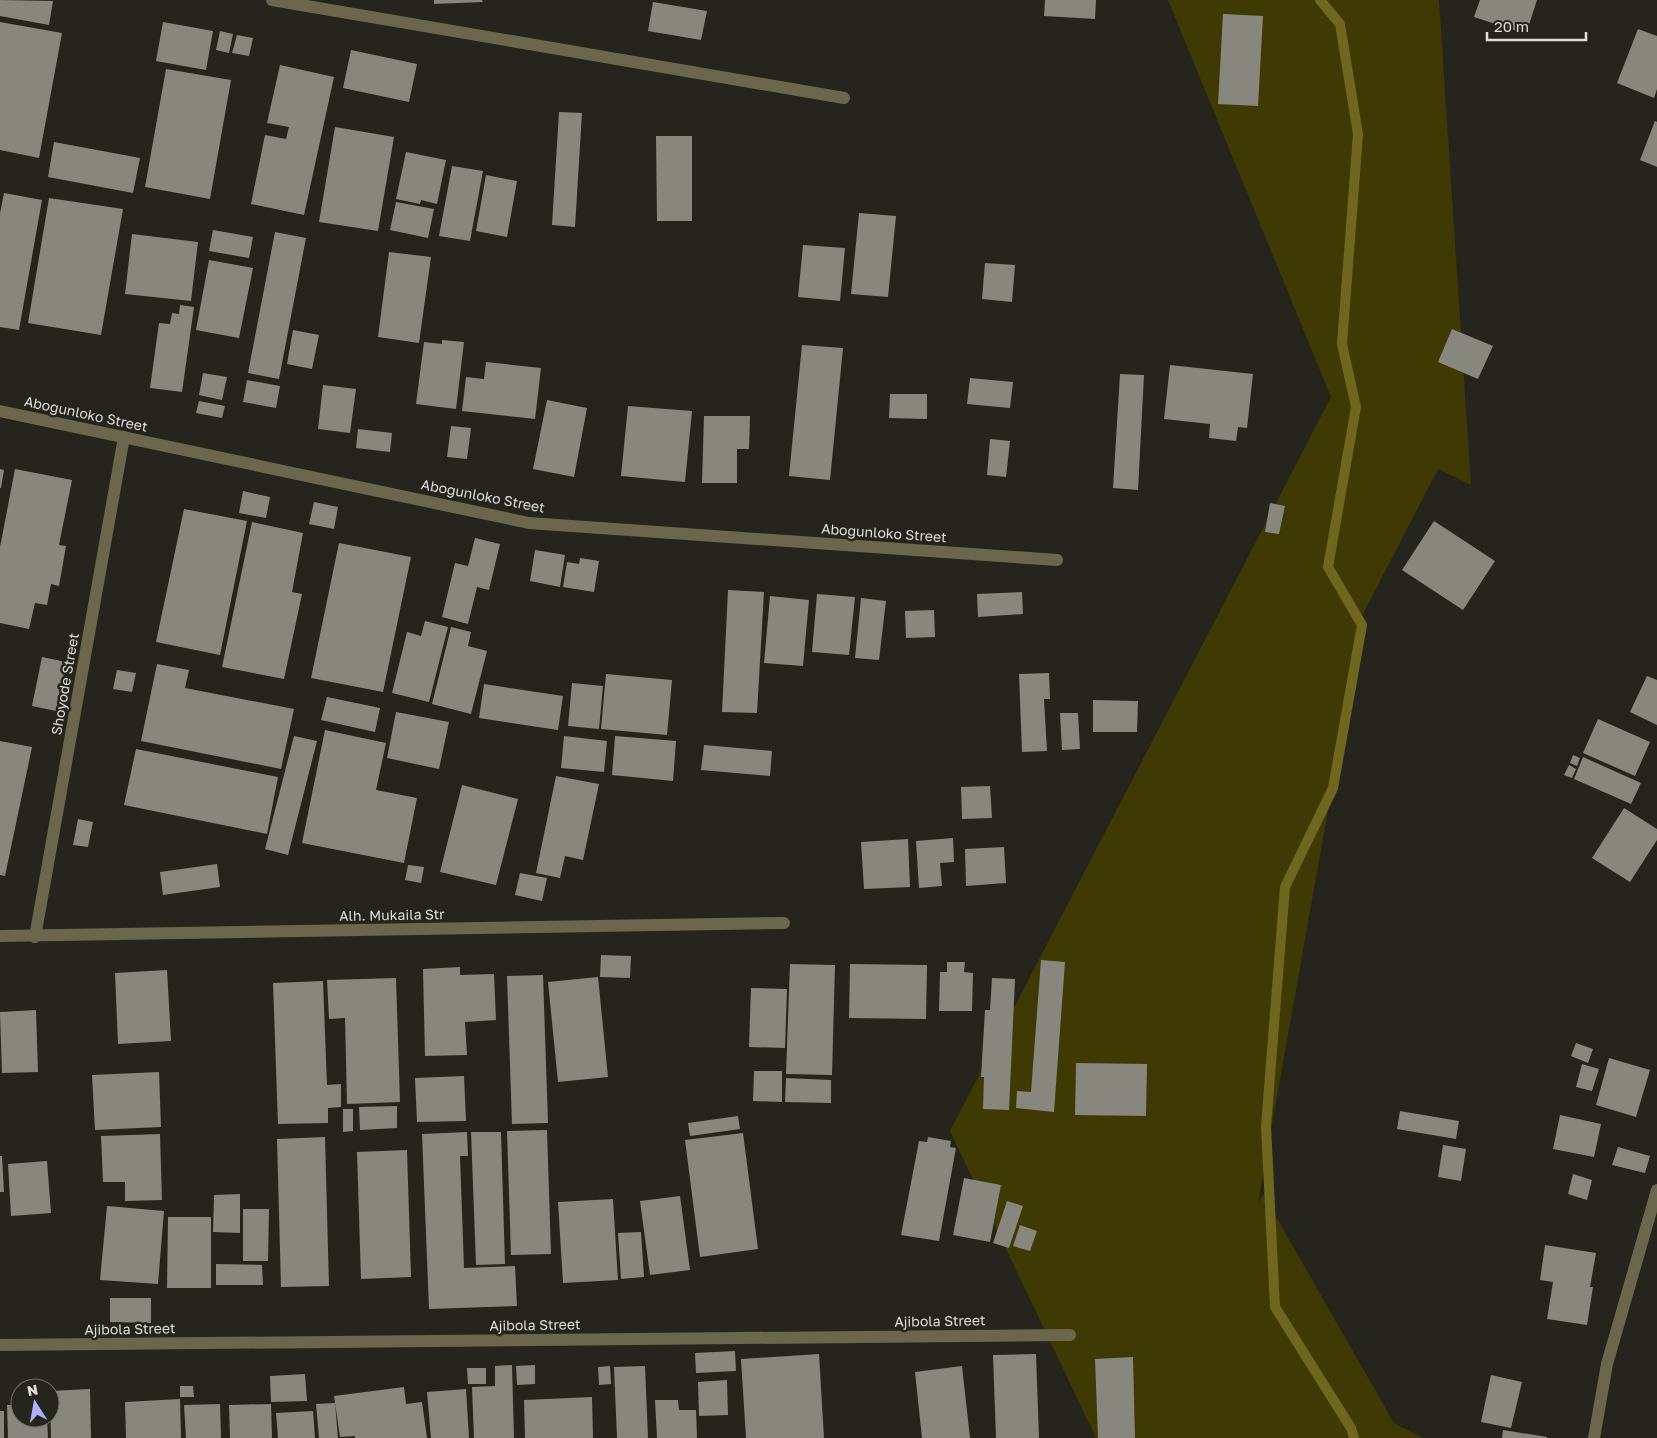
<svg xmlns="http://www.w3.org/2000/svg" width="1657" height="1438" viewBox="0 0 1657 1438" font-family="'Golos Text',sans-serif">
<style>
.green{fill:#3f3903}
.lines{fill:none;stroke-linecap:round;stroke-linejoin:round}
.stream{stroke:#6f661f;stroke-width:10}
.building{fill:#88877d}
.street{stroke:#6a674c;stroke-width:12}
.labels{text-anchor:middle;stroke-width:5;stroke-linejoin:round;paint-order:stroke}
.street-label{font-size:14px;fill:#dfdfd9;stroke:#26251d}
</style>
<rect width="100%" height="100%" fill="#26251d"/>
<!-- green -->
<path class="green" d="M1168,0H1439L1471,485L1438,469L1363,614L1258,1203L1263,1194L1394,1423L1423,1438H1096L950,1131L1331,397Z"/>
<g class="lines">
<!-- stream -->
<path class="stream" d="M1320,0L1340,24L1358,134L1342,344L1356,407L1328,567L1362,625L1333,788L1285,887L1266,1126L1275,1307L1351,1428L1354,1438"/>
</g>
<!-- building -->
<path class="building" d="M0,0L53,1L49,25L0,16Z
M434,0H482L483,2L434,4Z
M1045,0H1096L1095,19L1044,16Z
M1480,0H1537L1526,34L1474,17Z
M653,2L707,11L701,40L648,31Z
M1223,14L1263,16L1258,106L1218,104Z
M0,22L62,33L39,158L0,150Z
M163,22L213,31L206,70L156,61Z
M1638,29L1657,36V89L1654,98L1617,83Z
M220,31L233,34L229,53L216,50Z
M237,35L253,38L249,56L232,53Z
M351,50L417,64L409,102L343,88Z
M280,65L334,77L304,215L251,204L265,135L286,139L289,127L267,123Z
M166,69L231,80L210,199L145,187Z
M559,112L582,113L575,227L552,225Z
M1655,121L1657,122V167L1640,160Z
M335,127L394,137L378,231L319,222Z
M656,136H692V221H657Z
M54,142L140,158L133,193L48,177Z
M406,152L446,160L437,204L421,200L420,204L396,199Z
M452,166L483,171L470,241L439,236Z
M486,175L517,181L507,237L476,231Z
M4,193L42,200L19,330L0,327V213Z
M49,198L123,209L101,335L28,323Z
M396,202L434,209L428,238L390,230Z
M859,213L896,216L888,297L851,294Z
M213,230L253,237L249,258L209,251Z
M275,232L306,238L279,379L248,373Z
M132,234L198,242L191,301L125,294Z
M803,245L845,248L840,301L798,297Z
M389,252L431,257L419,343L378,337Z
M209,260L253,268L239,338L196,330Z
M985,263L1015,265L1012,302L982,299Z
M180,305L194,307L182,392L150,388L159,323L170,324L172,313L179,314Z
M1452,329L1493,346L1478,379L1438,362Z
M293,330L319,335L312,369L287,364Z
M442,340L464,342L456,409L416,404L424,342L442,344Z
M802,345L843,348L830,480L789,476Z
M486,362L541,368L535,419L462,411L466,377L484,379Z
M1170,365L1253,374L1247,428L1238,427L1236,441L1209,438L1210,424L1164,419Z
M203,373L227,377L222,400L199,395Z
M1120,374L1144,375L1138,490L1113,488Z
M970,378L1013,382L1010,408L967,404Z
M247,380L280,386L276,408L243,402Z
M323,385L356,389L350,433L318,429Z
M890,394H927V419L889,418Z
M547,400L587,408L574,477L533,469Z
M199,401L225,406L222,418L196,413Z
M628,406L692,411L685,482L621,476Z
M704,416H750L749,449H737V483H702Z
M451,426L471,428L467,459L447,457Z
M358,429L392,433L390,452L356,448Z
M990,439L1010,441L1006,477L987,475Z
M0,469L4,470L1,488H0Z
M15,469L72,480L59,545L66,546L59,586L51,584L47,605L35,603L29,629L0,623V547Z
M243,491L270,497L266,518L239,513Z
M314,502L338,507L334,529L309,524Z
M1270,503L1285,506L1279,534L1265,532Z
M184,509L247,521L220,655L156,642Z
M1434,521L1495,561L1463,610L1402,570Z
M252,522L303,533L292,592L302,594L284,679L222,667Z
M475,538L500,544L489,590L477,587L468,624L442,617L455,563L468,566Z
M339,543L411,557L383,692L311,678Z
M535,550L565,555L560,587L530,581Z
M580,558L599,561L594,592L563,587L567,562L579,564Z
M728,590L764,592L757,713L722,712Z
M1022,592L1023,614L978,617L977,594Z
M817,594L855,597L849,655L812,652Z
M770,596L809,600L803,666L764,663Z
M861,598L886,601L879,660L855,658Z
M934,610L935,637L906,638L905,611Z
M425,621L448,627L429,702L392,693L407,632L421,636Z
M451,627L471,632L468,646L487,651L471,714L432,704Z
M42,657L66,662L56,711L32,706Z
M157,664L189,670L185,688L294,709L281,769L141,741Z
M117,670L136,673L132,692L113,689Z
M1049,673L1050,699H1044L1047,751L1022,752L1019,674Z
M606,674L672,680L667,735L601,729Z
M1647,676L1657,680V725L1630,712Z
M572,683L603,686L599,729L568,726Z
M484,684L563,696L558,730L479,718Z
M327,697L380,708L375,732L321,720Z
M1093,700L1138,701L1137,732H1093Z
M396,712L449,722L439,769L387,758Z
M1060,713H1078L1080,749L1062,750Z
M1598,719L1650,742L1635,776L1583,753Z
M325,730L386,743L376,790L417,798L404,863L302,843Z
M294,736L317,741L288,855L265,849Z
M564,736L607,741L604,772L561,768Z
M615,736L676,741L673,781L612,775Z
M0,741L32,747L5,876L0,875Z
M704,745L772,751L770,776L701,770Z
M136,749L278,777L267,834L124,805Z
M1573,755L1580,758L1577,766L1570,763Z
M1583,757L1641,783L1631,804L1574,779Z
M1569,765L1576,769L1572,778L1564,775Z
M556,776L599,784L583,860L565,856L560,878L536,873Z
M462,785L518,799L496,885L440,872Z
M990,786L992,818L962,819L961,787Z
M1624,808L1657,829V840L1630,882L1592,858Z
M78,819L93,822L88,847L73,845Z
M953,838L954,862L940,863L942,886L919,888L916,841Z
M908,839L910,887L864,889L861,842Z
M1004,847L1006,883L966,886L965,849Z
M217,864L220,887L163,895L160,872Z
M408,865L424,867L421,883L405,880Z
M520,873L547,878L542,901L515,895Z
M601,955L631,956L630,978L600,977Z
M1041,960L1065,962L1054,1112L1016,1108L1017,1091L1031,1092Z
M947,962H965L964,972L973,973L972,1011H939L940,972H947Z
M790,964L835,965L832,1075L786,1074Z
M850,964L927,965L926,1019L849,1018Z
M460,967V975L494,974L496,1020L465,1022L467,1055L425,1056L423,969Z
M167,970L171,1041L118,1044L115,973Z
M543,975L548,1123L512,1124L507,976Z
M598,977L608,1077L558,1082L548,982Z
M396,978L400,1102L347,1104L345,1018L329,1019L327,980Z
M992,978L1015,979L1009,1110L983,1109L984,1077H981L985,1010H990Z
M323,981L327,1085L341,1084V1107L328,1108V1123L278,1124L273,983Z
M751,988L787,989L785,1048L749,1047Z
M36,1010L38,1072L2,1073L0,1012Z
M1576,1043L1593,1049L1588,1063L1571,1056Z
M1609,1058L1650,1070L1636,1117L1596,1105Z
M1076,1063L1147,1064L1146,1116L1075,1115Z
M1582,1064L1599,1069L1592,1091L1576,1087Z
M754,1071H782V1102L753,1101Z
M159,1072L161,1127L95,1130L92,1075Z
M464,1076L466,1121L417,1122L415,1078Z
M786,1078L831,1080V1103L785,1102Z
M397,1106V1128L360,1130L359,1107Z
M343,1109H353V1131L343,1132Z
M1400,1111L1459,1121L1456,1139L1397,1129Z
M1560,1115L1601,1124L1594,1157L1553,1149Z
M738,1116L740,1129L690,1136L688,1123Z
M547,1130L551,1254L511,1255L507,1131Z
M467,1132L468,1156H460L464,1268L515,1266L517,1306L429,1309L422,1134Z
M471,1132H501L505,1264L476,1265Z
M743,1133L758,1249L700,1257L685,1140Z
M160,1134L162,1200L125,1201V1182H103L101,1136Z
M325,1137L329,1286L281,1287L277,1139Z
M928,1137L951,1141L950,1147L956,1148L939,1241L901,1235L919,1141L927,1142Z
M1443,1145L1466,1149L1461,1181L1438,1177Z
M1618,1147L1650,1156L1645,1173L1612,1165Z
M407,1150L411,1277L361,1279L357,1152Z
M0,1156H2L4,1192H0Z
M47,1161L51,1213L11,1216L8,1164Z
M1573,1174L1592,1180L1587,1200L1568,1194Z
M964,1178L1001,1185L990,1242L953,1235Z
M240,1194V1233L213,1232L214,1195Z
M680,1196L690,1270L650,1275L640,1201Z
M613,1199L618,1280L563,1283L558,1202Z
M1007,1201L1023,1206L1009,1248L993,1243Z
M107,1206L164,1211L158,1284L100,1280Z
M243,1209H269L268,1261H243Z
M168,1217H211V1288H167Z
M1020,1225L1037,1231L1030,1251L1013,1246Z
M641,1232L644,1277L621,1279L618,1233Z
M1545,1245L1596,1253L1590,1287H1593L1587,1325L1547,1319L1553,1282L1540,1280Z
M216,1264L262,1265L263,1285H216Z
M110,1298H151V1323L110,1322Z
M735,1351L736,1371L696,1373L695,1353Z
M819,1354L824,1438H746L741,1359Z
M1036,1354L1039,1438H996L993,1355Z
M1133,1357L1135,1438H1098L1095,1359Z
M512,1365L514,1438H474L472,1387L495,1386V1366Z
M535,1365V1384L517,1385L516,1366Z
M610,1366L611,1384L599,1385L598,1367Z
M645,1366L648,1438H617L614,1367Z
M962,1366L970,1438H922L915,1372Z
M467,1368H486V1384H468Z
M305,1374L307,1401L271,1402L270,1376Z
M1491,1375L1522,1382L1511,1428L1481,1422Z
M727,1380L728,1415L699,1416L698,1382Z
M180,1386H193L194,1397H180Z
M404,1387L406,1404L422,1402L427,1438H355V1436L340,1437L334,1396Z
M90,1389L91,1438H51L50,1391Z
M466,1389L469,1438H431L427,1392Z
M592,1397L593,1438H525L524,1400Z
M180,1399L181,1438H126L125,1402Z
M655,1400H678L679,1410H696L697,1438H657Z
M335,1403L338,1438H319L316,1404Z
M220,1404L221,1438H186L184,1405Z
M271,1404L272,1438H230L229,1405Z
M7,1405H20V1418H47L48,1438H8Z
M0,1411H4V1438H0Z
M313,1411L315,1438H278L276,1413Z
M1503,1430L1547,1437V1438H1502Z"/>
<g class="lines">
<!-- street -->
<path class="street" d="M272,0L844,98
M0,411L529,523L1057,560
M0,936L784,923
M35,937L124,437
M0,1345L1070,1335
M1594,1438L1607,1364L1657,1190"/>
</g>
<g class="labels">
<!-- street labels -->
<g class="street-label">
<text transform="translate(86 414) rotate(12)" y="5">Abogunloko Street</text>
<text transform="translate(483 496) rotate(11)" y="5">Abogunloko Street</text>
<text transform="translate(884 533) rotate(4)" y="5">Abogunloko Street</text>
<text transform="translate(65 684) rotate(-80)" y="5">Shoyode Street</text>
<text transform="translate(392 915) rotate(-1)" y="5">Alh. Mukaila Str</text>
<text transform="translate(940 1321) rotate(-1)" y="5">Ajibola Street</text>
<text transform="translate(535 1325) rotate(-1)" y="5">Ajibola Street</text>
<text transform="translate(130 1329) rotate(-1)" y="5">Ajibola Street</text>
</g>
</g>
<!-- north arrow -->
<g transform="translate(35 1403) rotate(349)"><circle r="24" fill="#26251d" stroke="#706f68"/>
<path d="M0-4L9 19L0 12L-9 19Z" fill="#adaffb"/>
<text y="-8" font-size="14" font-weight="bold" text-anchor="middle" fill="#dfdfd9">N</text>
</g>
<!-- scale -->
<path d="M1487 32v8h99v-8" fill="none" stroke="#dfdfd9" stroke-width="2.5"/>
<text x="1494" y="32" font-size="15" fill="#dfdfd9" stroke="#26251d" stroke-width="4" paint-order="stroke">20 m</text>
</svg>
